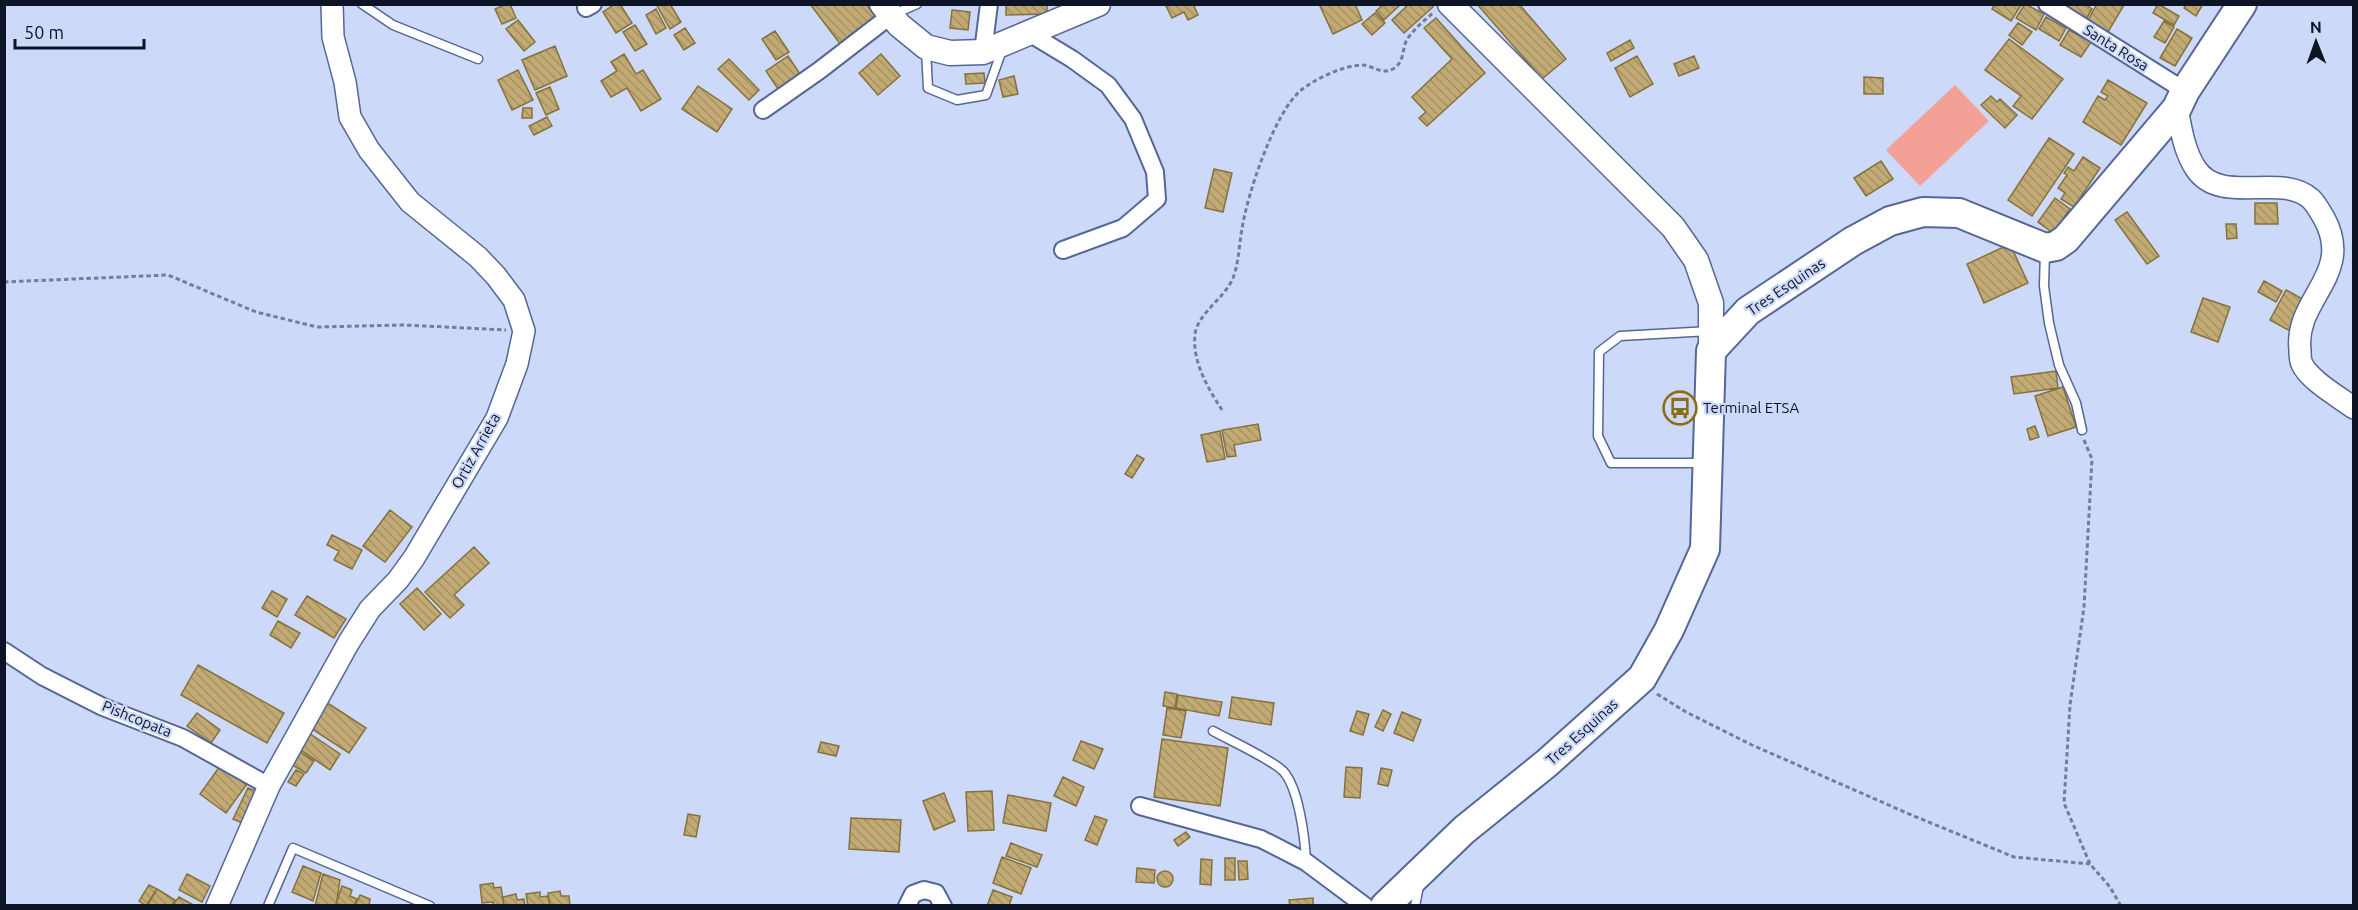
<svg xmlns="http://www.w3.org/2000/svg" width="2358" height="910" viewBox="0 0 2358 910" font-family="Ubuntu,sans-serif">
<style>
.park{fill:#f3a197}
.building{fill:url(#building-back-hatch);stroke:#87713b;stroke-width:1.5}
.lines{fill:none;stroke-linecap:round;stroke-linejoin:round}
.service-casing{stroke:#556796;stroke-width:11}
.minor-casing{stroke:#556796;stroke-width:20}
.tertiary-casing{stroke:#556796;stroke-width:24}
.secondary-casing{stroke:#556796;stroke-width:27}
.trunk-casing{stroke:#556796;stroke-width:32}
.path{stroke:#737e97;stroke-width:3;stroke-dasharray:4.5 3;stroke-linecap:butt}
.service{stroke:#fff;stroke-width:8}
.minor{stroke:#fff;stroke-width:16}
.tertiary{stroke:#fff;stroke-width:21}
.secondary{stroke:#fff;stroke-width:24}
.trunk{stroke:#fff;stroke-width:28}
.labels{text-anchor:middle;stroke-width:4.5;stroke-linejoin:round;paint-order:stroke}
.street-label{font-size:15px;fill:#0d1426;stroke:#ccd9f9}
.poi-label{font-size:15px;fill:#0d1426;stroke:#ccd9f9;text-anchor:start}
</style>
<defs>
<pattern id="building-back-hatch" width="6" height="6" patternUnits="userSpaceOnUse" patternTransform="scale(1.5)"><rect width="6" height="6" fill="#c1aa73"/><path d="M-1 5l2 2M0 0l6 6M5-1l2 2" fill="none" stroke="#a59163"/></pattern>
</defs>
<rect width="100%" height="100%" fill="#ccd9f9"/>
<!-- park -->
<path class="park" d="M1955,85L1989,121L1920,186L1886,150Z"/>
<!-- building -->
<path class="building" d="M506,4H510L516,18L502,24L495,9Z
M615,4H620L632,23L616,33L603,12Z
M656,4H670L681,22L670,29Z
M810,4H866L877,19L841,45Z
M1006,4H1047V14L1006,15Z
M1165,4H1193L1198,15L1188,20L1184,12L1172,18Z
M1319,4H1355L1362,20L1333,34Z
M1384,4H1401L1384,20L1376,11Z
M1409,4H1431L1433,7L1404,33L1392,20Z
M1477,4H1519L1566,59L1542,79Z
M1995,4H2021V5L2011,21L1992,9Z
M2025,4L2044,14L2036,30L2016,18Z
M2069,4H2085L2092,9L2085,21L2066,10Z
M2097,4L2124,5L2108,32L2088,20Z
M2158,4L2179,16L2174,25L2153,13Z
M2186,4H2203L2196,16L2184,8Z
M656,9L666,28L656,34L646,15Z
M952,10L970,12L968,30L950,28Z
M1375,13L1385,23L1372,35L1362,24Z
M2046,17L2066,28L2059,41L2039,29Z
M1436,18L1485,73L1427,126L1419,118L1426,112L1412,97L1452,59L1424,28Z
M518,20L535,42L524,51L506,29Z
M2164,21L2174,27L2165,43L2154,37Z
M2018,23L2032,32L2022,45L2009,35Z
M635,25L647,44L635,51L623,32Z
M685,28L695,43L684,50L674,35Z
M2177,29L2192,38L2175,66L2160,58Z
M2069,30L2091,42L2081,57L2060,45Z
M775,31L789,52L776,60L762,39Z
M2009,39L2063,79L2032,119L2013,106L2021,96L1985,70Z
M1630,40L1634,48L1611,61L1607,53Z
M555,46L567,76L535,90L522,60Z
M624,54L636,74L643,70L661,99L641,111L627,88L611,97L601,81L617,71L611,62Z
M881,54L900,76L878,95L859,73Z
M788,56L800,74L778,89L766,71Z
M1637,56L1653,84L1630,97L1615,68Z
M1694,56L1699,68L1679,76L1674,64Z
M729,59L759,90L749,100L718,69Z
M518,70L533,100L512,110L498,80Z
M984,73L985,83L966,84L965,74Z
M1014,76L1018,94L1003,97L999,80Z
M1864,77L1883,78V94H1864Z
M2108,80L2147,103L2121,145L2083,122L2098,96L2105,100L2108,96L2101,92Z
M698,86L732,109L717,132L682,109Z
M550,87L559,109L546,115L536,93Z
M1991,96L1997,102L2000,99L2017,115L2005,128L1981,105Z
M523,108H532V118H522Z
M547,117L552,126L534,135L529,126Z
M2049,138L2074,154L2032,216L2008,200Z
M2083,157L2100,168L2074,207L2061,199L2065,193L2058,188L2067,175L2064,173L2068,167L2074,171Z
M1881,161L1893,179L1866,196L1854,178Z
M1214,169L1232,173L1223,212L1205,208Z
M2055,198L2070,209L2053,233L2038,222Z
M2255,203H2277L2278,224H2255Z
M2127,212L2159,256L2147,264L2115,220Z
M2226,224H2236L2237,238L2227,239Z
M2010,244L2028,283L1984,303L1967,264Z
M2264,281L2282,291L2276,302L2258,292Z
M2286,290L2308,302L2292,332L2270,320Z
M2203,298L2230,307L2218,342L2191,332Z
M2056,371L2058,388L2014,394L2011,377Z
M2063,387L2076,427L2048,436L2035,396Z
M1258,424L1261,440L1234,445L1236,456L1227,457L1222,430Z
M2035,426L2039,437L2030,440L2027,429Z
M1220,431L1225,459L1207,462L1201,435Z
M1137,455L1144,459L1132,478L1125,474Z
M390,510L412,527L385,562L363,546Z
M332,535L362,550L352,569L334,560L339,551L327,545Z
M474,547L489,563L454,595L464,605L450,618L425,592Z
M417,588L441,614L424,630L400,604Z
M272,591L287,599L277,617L262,608Z
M307,596L346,619L334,638L295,615Z
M278,621L300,633L291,648L270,635Z
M198,665L284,713L267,743L181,695Z
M1165,692L1177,694L1175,708L1163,706Z
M1178,695L1222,702L1219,716L1176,708Z
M1232,697L1274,703L1271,725L1229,718Z
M326,702L366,728L349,753L309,727Z
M1167,708L1186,711L1181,738L1163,735Z
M1383,710L1391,714L1383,731L1375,727Z
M1357,711L1369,714L1363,735L1350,731Z
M1402,712L1421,720L1413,741L1394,733Z
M197,713L220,730L211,743L187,726Z
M309,733L340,754L330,770L298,748Z
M1162,739L1228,748L1220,806L1154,797Z
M1081,741L1103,749L1094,769L1073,760Z
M821,742L839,746L836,756L818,752Z
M300,752L314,761L306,773L292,765Z
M220,766L247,784L226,813L200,794Z
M1346,767L1362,768L1360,798L1344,797Z
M1381,768L1392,770L1388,786L1378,784Z
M296,770L304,774L296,786L288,782Z
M1063,777L1084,787L1076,806L1054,796Z
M248,788L260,793L245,824L233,819Z
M992,791L994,830L968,831L966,792Z
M944,793L955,821L934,830L923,801Z
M1008,795L1051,803L1046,831L1003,823Z
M688,814L700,816L696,837L684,835Z
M1095,816L1107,820L1097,845L1085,840Z
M851,818L901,820L899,852L849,849Z
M1186,832L1190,837L1178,846L1174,840Z
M1011,843L1042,855L1037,867L1006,856Z
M1002,857L1031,868L1021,894L993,883Z
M1225,858H1235V880H1225Z
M1201,859L1212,860L1211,885L1200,884Z
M1238,861H1247L1248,879L1239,880Z
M303,866L321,873L313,901L292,892Z
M1137,868L1155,870L1154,883L1136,882Z
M1157 879a8 8 0 1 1 16 0a8 8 0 1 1-16 0Z
M187,874L210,886L202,902L179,890Z
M323,874L340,880L336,906H315Z
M493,883L494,888L501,887L504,906H493V902L482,903L480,885Z
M149,885L157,889L146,906L139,901Z
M342,886L352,890L350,896L357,899L354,906L336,904Z
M157,889L175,900L172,906H147Z
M993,890L1012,897L1009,906H987Z
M560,891L561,896H569L570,906H550L548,893Z
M540,892V897L548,896L550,906H528L526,894Z
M516,894L517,900L524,899L525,906H504L503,897Z
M360,895L370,899L369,906H355Z
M179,897L195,906H172Z
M1313,898V906H1290L1289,900Z"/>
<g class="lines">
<defs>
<path id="service" d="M362,4L393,25L478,59
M892,15L917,4
M926,50L928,88L957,100L986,95L1002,50
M2045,251L2044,286L2049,323L2059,365L2076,403L2082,430
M1703,463H1611L1598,436L1599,352L1620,336L1710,331
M1213,731C1229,740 1271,759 1283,771C1299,788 1305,839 1306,862
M268,906L293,848L430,906
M1415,906L1419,886"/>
<path id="minor" d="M2047,4L2185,91
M586,8L593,4
M1029,33L1072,59L1108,85L1133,119L1155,172L1157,199L1123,228L1063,250
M983,52L989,4
M763,110L820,70L890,16
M4,651L42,676L103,707L183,738L269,786
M1140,806L1261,839L1306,862L1365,906
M907,906L913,894L924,890L936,893L943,906"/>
<path id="tertiary" d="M2177,108C2181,129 2184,151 2196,169C2221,206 2281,172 2311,199C2316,204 2321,213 2324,218C2355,275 2294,298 2300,350C2300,354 2300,360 2302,364C2309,380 2339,397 2354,408
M217,906L269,786L349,642L370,609L398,580L414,558L497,418L517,364L524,331L514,300L496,276L478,257L410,202L369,150L350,117L345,82L333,37L332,4"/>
<path id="secondary" d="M882,4L899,25L926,47L950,53L983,52L1098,4
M1450,4L1673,227L1696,260L1711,303V351"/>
<path id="trunk" d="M1385,906L1464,830L1547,763L1642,678L1669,630L1705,549L1711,351L1748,311L1853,241L1890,221L1923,212L1959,213L2045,248L2056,246L2066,239L2177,108L2185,91L2242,4"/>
</defs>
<!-- service casing -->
<use href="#service" class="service-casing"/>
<!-- minor casing -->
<use href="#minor" class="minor-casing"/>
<!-- tertiary casing -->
<use href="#tertiary" class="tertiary-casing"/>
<!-- secondary casing -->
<use href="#secondary" class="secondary-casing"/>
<!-- trunk casing -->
<use href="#trunk" class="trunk-casing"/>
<!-- path -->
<path class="path" d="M4,282L168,275L256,312L317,327L404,325L506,330
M1222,410C1208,388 1192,362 1195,334C1198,313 1225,298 1233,278C1239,262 1239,245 1242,229C1247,195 1274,114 1300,91C1315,79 1343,65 1363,65C1373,66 1382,75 1393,69C1406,61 1401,48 1408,38C1415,28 1425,20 1434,12
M2084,440L2092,459L2084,607L2070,705L2064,803L2090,864L2110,887L2121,906
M1657,694L1686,712L1752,745L1909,814L2014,857L2090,864"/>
<!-- service -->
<use href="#service" class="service"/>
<!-- minor -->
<use href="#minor" class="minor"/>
<!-- tertiary -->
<use href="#tertiary" class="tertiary"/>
<!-- secondary -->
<use href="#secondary" class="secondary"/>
<!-- trunk -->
<use href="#trunk" class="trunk"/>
</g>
<!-- icons -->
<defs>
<symbol id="bus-ring" viewBox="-11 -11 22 22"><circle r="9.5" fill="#ccd9f9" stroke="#8d6d10" stroke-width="1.5"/><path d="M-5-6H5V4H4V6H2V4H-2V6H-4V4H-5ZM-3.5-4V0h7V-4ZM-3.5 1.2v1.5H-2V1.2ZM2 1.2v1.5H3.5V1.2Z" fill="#8d6d10"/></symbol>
</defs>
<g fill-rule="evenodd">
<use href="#bus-ring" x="1661" y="389" width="38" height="38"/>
</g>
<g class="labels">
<!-- street labels -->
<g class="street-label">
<text transform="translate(2116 48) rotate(32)" y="5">Santa Rosa</text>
<text transform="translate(1786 287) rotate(-34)" y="5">Tres Esquinas</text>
<text transform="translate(476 451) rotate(-61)" y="5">Ortiz Arrieta</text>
<text transform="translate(137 719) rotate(22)" y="5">Pishcopata</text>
<text transform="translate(1582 732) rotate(-42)" y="5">Tres Esquinas</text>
</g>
<!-- poi labels -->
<g class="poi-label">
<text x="1703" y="413">Terminal ETSA</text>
</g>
</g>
<!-- border -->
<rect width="2358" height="910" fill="none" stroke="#0d1426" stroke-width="12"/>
<!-- north arrow -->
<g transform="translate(2316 42) rotate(359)" stroke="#ccd9f9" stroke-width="4.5" paint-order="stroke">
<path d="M0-4.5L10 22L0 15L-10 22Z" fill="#0d1426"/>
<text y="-9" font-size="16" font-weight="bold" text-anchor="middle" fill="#0d1426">N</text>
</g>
<!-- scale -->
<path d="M15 39v9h129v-9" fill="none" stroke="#0d1426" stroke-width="3"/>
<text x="24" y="39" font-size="18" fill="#0d1426" stroke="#ccd9f9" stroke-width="4.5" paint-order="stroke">50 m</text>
</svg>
